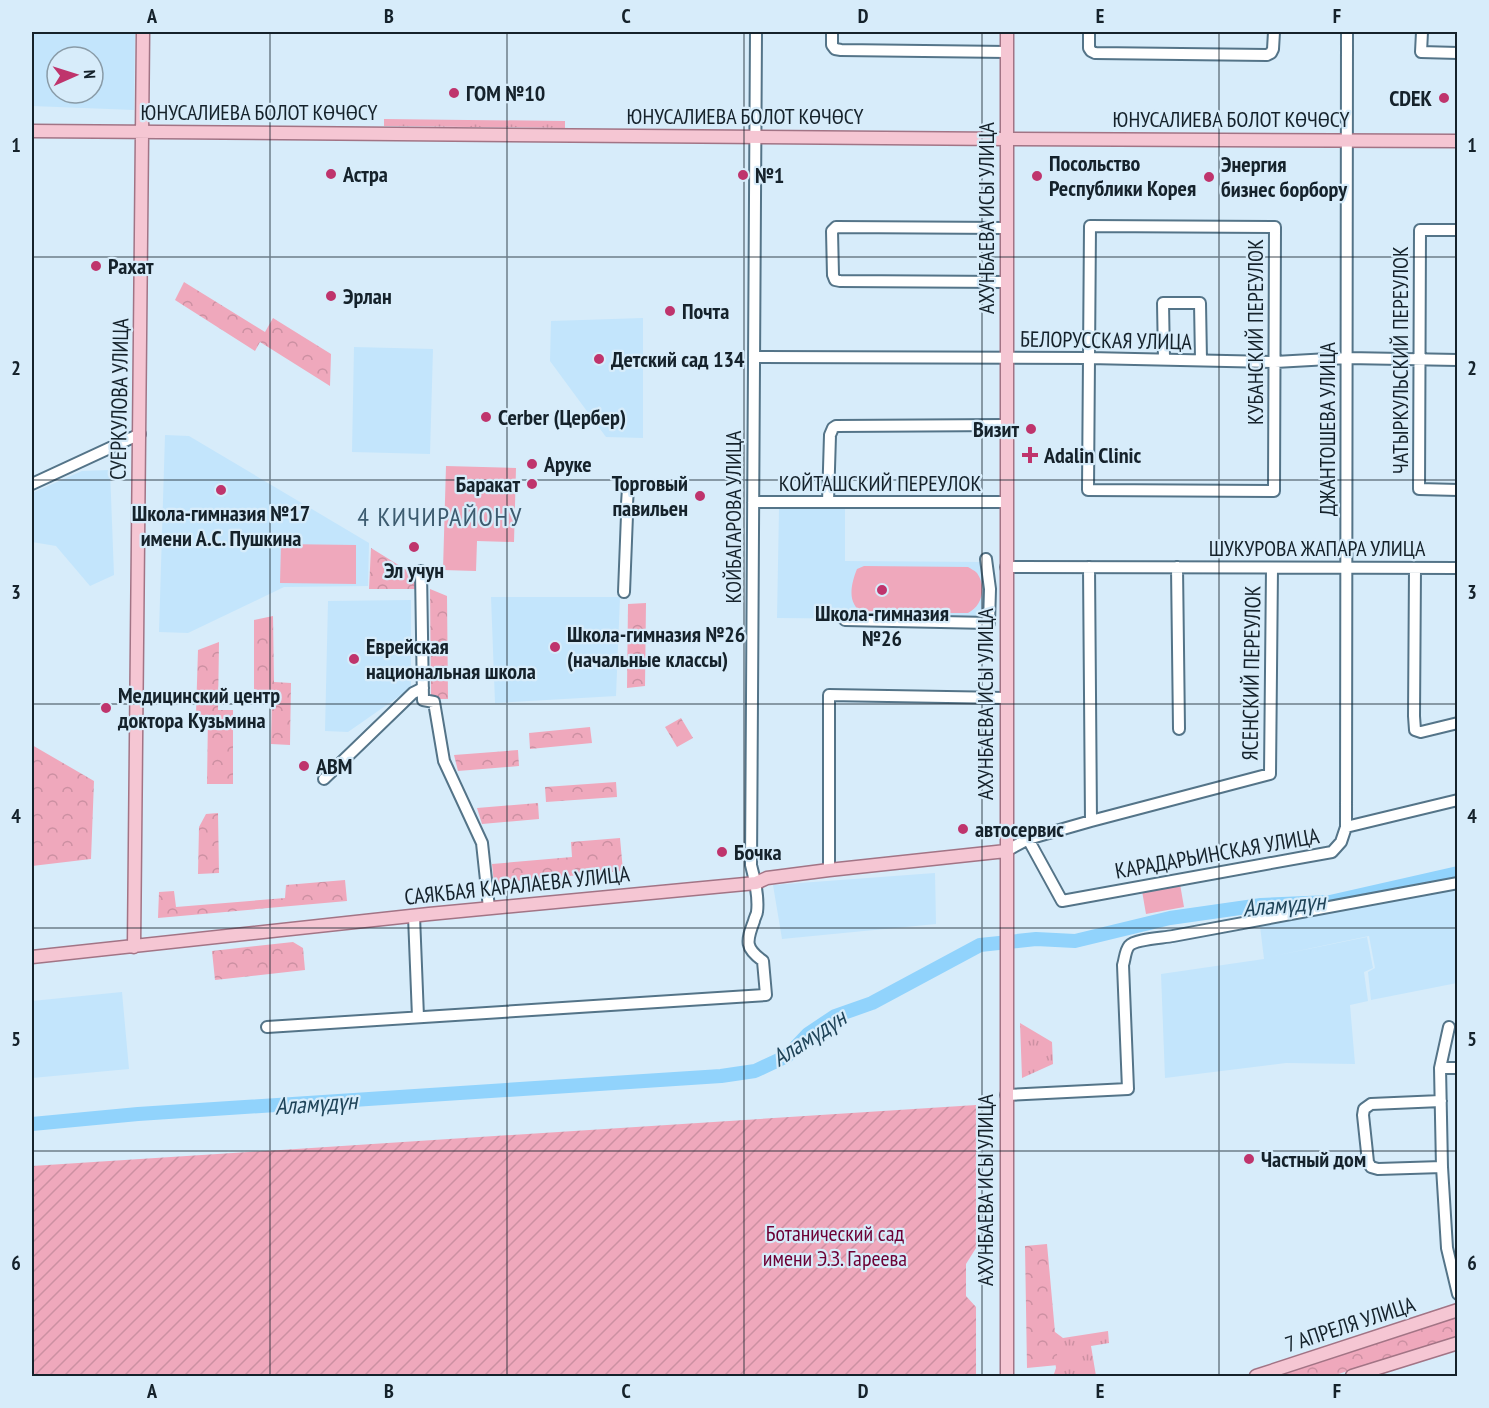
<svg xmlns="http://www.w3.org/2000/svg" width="1489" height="1408" viewBox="0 0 1489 1408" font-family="'PT Sans Narrow',sans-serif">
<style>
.built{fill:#c3e5fc;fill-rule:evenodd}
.grass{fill:url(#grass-tufts)}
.forest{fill:url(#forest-crowns)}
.garden{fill:url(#garden-furrows)}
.pitch{fill:#efa8bc}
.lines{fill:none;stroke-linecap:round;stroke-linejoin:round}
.river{stroke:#91d3fc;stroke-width:14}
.minor-casing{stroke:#547488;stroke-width:14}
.major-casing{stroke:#a27485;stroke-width:15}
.minor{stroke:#fff;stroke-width:10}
.major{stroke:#f5c6d3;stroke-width:12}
.grid{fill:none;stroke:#15222b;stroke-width:1.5;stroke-opacity:0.55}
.poi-dot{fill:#bf346c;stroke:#d7ecfa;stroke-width:2}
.labels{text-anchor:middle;stroke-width:4.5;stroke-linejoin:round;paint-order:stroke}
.poi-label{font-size:22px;font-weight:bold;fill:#15222b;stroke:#d7ecfa;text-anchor:start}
.street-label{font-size:22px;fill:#15222b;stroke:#d7ecfa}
.park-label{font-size:22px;fill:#6c0035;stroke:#d7ecfa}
.water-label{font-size:24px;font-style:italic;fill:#1f4459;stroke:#d7ecfa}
.quarter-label{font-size:26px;letter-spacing:1.5px;fill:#3d5c70;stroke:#d7ecfa}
.neatline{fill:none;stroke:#15222b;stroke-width:2}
.grid-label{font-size:20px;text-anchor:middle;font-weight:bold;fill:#15222b}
</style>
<defs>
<pattern id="grass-tufts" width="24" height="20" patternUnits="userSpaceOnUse" patternTransform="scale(1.5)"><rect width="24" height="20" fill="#efa8bc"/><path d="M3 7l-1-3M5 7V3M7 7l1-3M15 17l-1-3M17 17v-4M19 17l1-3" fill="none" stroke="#cc90a2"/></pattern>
<pattern id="forest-crowns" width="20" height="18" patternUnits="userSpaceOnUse" patternTransform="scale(1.5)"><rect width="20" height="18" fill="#efa8bc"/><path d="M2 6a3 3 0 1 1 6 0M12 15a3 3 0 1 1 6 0" fill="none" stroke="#cc90a2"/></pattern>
<pattern id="garden-furrows" width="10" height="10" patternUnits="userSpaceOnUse" patternTransform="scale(1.5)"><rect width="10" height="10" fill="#efa8bc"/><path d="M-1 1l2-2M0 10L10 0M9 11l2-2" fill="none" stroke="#cc90a2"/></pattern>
</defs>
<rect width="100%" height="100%" fill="#d7ecfa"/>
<!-- built -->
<path class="built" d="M32,32H135L134,110L32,106ZM57,57H93V93H57Z
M643,318V438L606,437L550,361L551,321Z
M354,347L433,349L430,454L352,452Z
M165,435L189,436L369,543L368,586L284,587L188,633L159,632Z
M110,470L114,575L90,586L56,546L32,542V493L82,471Z
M779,509H845V561L986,562V620L777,618Z
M491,597H620L616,696L495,703Z
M411,600V688L348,732L325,731L328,601Z
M935,873L936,924L782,939L773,885Z
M1457,888V983L1371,1000L1368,972L1375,968L1369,936L1264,958L1367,937L1373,968L1364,972L1368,1001L1350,1005L1355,1064L1286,1063L1165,1078L1161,974L1264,959L1260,926Z
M122,992L129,1069L32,1078V1001Z"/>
<!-- grass -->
<path class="grass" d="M384,119L565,121V128L384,126Z
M1020,1023L1052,1042L1053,1064L1022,1078Z
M1051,1329L1063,1338L1108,1331L1109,1343L1091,1346L1096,1376H1052L1054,1374L1056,1368Z"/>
<!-- forest -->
<path class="forest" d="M184,282L265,332L273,318L331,354L330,386L260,342L255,351L175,300Z
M371,548L418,577V589H369Z
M430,589L447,596L448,699H431Z
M646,603L645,686L627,688L628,604Z
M273,616L274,682L291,683L290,745L271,744L272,693L254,689V620Z
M219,642L218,710H233V784H207L208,716L196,714L198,650Z
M681,718L693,738L677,747L665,727Z
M590,727L592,743L530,749L529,733Z
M32,745L94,781L91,859L32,866Z
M518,750L519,766L458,771L454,755Z
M616,782L617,797L546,802L545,787Z
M538,803L539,819L482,824L477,808Z
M218,813L219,873L198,874L199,827L206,814Z
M620,838L623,871L494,883L492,864L572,857L571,842Z
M345,880L347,901L158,918L159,892L174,891L176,907L285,898L286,885Z
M293,942L303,948L305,970L215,980L212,951Z
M1047,1244L1058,1365L1027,1368L1025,1246Z
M1457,1316V1337L1332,1376H1274Z"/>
<!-- garden -->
<path class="garden" d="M976,1105V1248L966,1264V1296L976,1307V1376H32V1166Z"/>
<!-- pitch -->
<path class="pitch" d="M446,466L516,468L514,542L477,541L476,571L443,570Z
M281,544L356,545V584L280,583Z
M864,566L968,567C971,569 974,570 977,573C987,587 982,606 968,613H864C846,605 851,584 857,569Z
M1180,884L1184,907L1146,914L1142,891Z"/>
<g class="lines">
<!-- river -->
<path class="river" d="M32,1124L138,1114L721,1076L755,1071L787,1056L808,1034L835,1016L872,1003L980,945L1036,939L1075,941L1170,918L1261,905L1330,902L1458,873"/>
<defs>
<path id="minor" d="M832,32V45L835,49L841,50L1007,52
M1089,32V48L1091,51L1095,53L1267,55L1271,53L1273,49L1274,32
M1422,32L1421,52L1458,53
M1090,226L1275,227L1274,491L1088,490Z
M1006,228L836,227L832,231L833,275L835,280L840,281L1006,282
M1458,230H1420L1419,489L1458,490
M754,357L1089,358L1275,362L1347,358L1458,360
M1164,359L1163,303H1200L1201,360
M32,484L140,434
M753,502H1006
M828,502L830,435L833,428L836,426L1006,425
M627,504L628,488
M1006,567L1458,568
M1089,567L1091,821
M1177,567L1179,729
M1415,568L1414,716L1415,730L1421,732L1458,723
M421,571L423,700L434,702L444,761L482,843L489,908
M624,592L627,515
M845,620L989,623L990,589L986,559
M324,779L413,693L423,688
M1346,827L1347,32
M1028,839L1091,821L1270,774L1272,568
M1006,851L1028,839L1062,901L1332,852L1341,842L1346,827L1458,800
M829,870V695L1006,698
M414,916L418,1017
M267,1027L766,995L763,961C745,948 746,942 754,921C754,919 757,914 757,912C759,897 755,880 751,865L756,32
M1449,1027L1440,1068L1442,1167L1447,1248L1458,1294
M1440,1068H1458
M1006,1095L1128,1089L1123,965C1125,959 1125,951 1129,946C1135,939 1163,938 1173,936L1458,883
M1441,1101L1371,1104L1364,1109L1363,1115L1368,1162L1371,1167L1378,1169L1442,1167"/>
<path id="major" d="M1007,32V1376
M32,131L1006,139L1458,141
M134,947L143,32
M32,957L429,914L756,883L767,878L829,870L1006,851
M1256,1376L1458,1310
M1352,1376L1458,1343"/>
</defs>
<!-- minor casing -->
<use href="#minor" class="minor-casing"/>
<!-- major casing -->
<use href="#major" class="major-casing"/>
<!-- minor -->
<use href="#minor" class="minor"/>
<!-- major -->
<use href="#major" class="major"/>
</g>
<!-- grid -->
<path class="grid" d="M270,32V1376M507,32V1376M744,32V1376M982,32V1376M1219,32V1376M32,257H1458M32,480H1458M32,704H1458M32,928H1458M32,1151H1458"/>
<!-- markers -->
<g class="poi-dot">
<circle cx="454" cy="93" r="6"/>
<circle cx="1444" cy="98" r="6"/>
<circle cx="331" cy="174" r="6"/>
<circle cx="743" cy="175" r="6"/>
<circle cx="1037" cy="176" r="6"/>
<circle cx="1209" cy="177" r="6"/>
<circle cx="96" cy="266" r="6"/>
<circle cx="331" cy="296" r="6"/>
<circle cx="670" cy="311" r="6"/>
<circle cx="599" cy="359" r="6"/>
<circle cx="486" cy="417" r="6"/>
<circle cx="1031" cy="429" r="6"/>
<path d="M1027 446h6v6h6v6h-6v6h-6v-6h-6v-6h6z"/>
<circle cx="532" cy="464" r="6"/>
<circle cx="532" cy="484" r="6"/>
<circle cx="221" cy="490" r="6"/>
<circle cx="700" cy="496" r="6"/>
<circle cx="414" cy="547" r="6"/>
<circle cx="882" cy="590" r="6"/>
<circle cx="555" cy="647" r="6"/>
<circle cx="354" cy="659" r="6"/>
<circle cx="106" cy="708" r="6"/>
<circle cx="304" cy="766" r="6"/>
<circle cx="963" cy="829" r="6"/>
<circle cx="722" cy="852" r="6"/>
<circle cx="1249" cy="1159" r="6"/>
</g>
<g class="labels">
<!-- poi labels -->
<g class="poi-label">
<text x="466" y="101">ГОМ №10</text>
<text x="1432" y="106" text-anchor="end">CDEK</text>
<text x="1049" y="171">Посольство<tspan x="1049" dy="25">Республики Корея</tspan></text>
<text x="1221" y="172">Энергия<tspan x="1221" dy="25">бизнес борбору</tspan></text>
<text x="343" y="182">Астра</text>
<text x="755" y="183">№1</text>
<text x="108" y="274">Рахат</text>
<text x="343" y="304">Эрлан</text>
<text x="682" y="319">Почта</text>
<text x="611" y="367">Детский сад 134</text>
<text x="498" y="425">Cerber (Цербер)</text>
<text x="1019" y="437" text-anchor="end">Визит</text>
<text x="1044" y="463">Adalin Clinic</text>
<text x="544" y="472">Аруке</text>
<text x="688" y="491" text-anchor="end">Торговый<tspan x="688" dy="25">павильен</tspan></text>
<text x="520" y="492" text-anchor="end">Баракат</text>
<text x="221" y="521" text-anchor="middle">Школа-гимназия №17<tspan x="221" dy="25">имени А.С. Пушкина</tspan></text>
<text x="414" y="578" text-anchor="middle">Эл учун</text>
<text x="882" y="621" text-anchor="middle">Школа-гимназия<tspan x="882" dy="25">№26</tspan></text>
<text x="567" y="642">Школа-гимназия №26<tspan x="567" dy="25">(начальные классы)</tspan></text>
<text x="366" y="654">Еврейская<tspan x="366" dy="25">национальная школа</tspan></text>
<text x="118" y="703">Медицинский центр<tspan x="118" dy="25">доктора Кузьмина</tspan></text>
<text x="316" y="774">ABM</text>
<text x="975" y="837">автосервис</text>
<text x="734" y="860">Бочка</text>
<text x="1261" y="1167">Частный дом</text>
</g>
<!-- street labels -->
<g class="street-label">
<text x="259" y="120">ЮНУСАЛИЕВА БОЛОТ КӨЧӨСҮ</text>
<text x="745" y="124">ЮНУСАЛИЕВА БОЛОТ КӨЧӨСҮ</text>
<text x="1231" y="127">ЮНУСАЛИЕВА БОЛОТ КӨЧӨСҮ</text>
<text transform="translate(986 218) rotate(-90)" y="8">АХУНБАЕВА ИСЫ УЛИЦА</text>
<text transform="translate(1255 332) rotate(-90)" y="8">КУБАНСКИЙ ПЕРЕУЛОК</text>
<text transform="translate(1106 340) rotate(1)" y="8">БЕЛОРУССКАЯ УЛИЦА</text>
<text transform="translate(1400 360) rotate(-90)" y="8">ЧАТЫРКУЛЬСКИЙ ПЕРЕУЛОК</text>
<text transform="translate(119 399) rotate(-89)" y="8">СУЕРКУЛОВА УЛИЦА</text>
<text transform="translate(1327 429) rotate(-90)" y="8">ДЖАНТОШЕВА УЛИЦА</text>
<text x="880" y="491">КОЙТАШСКИЙ ПЕРЕУЛОК</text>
<text transform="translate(733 517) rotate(-90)" y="8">КОЙБАГАРОВА УЛИЦА</text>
<text x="1317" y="556">ШУКУРОВА ЖАПАРА УЛИЦА</text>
<text transform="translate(1251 673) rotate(-89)" y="8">ЯСЕНСКИЙ ПЕРЕУЛОК</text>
<text transform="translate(985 704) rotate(-90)" y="8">АХУНБАЕВА ИСЫ УЛИЦА</text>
<text transform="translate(1217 853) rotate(-10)" y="8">КАРАДАРЬИНСКАЯ УЛИЦА</text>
<text transform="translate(517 885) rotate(-6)" y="8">САЯКБАЯ КАРАЛАЕВА УЛИЦА</text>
<text transform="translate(985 1190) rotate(-90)" y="8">АХУНБАЕВА ИСЫ УЛИЦА</text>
<text transform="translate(1350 1324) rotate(-18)" y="8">7 АПРЕЛЯ УЛИЦА</text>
</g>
<!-- park labels -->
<g class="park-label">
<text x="835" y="1241">Ботанический сад<tspan x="835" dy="25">имени Э.З. Гареева</tspan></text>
</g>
<!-- water labels -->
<g class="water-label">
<text transform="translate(1284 905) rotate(-5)" y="8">Аламүдүн</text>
<text transform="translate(809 1038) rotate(-33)" y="8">Аламүдүн</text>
<text transform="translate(316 1104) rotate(-4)" y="8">Аламүдүн</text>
</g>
<!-- quarter labels -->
<g class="quarter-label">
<text x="440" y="526">4 КИЧИРАЙОНУ</text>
</g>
</g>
<!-- border -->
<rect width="1489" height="1408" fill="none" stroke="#d7ecfa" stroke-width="66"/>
<!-- north arrow -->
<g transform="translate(75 75) rotate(87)"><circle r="28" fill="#d7ecfa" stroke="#899ba7" stroke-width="1.5"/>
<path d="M0-4.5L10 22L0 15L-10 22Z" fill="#bf346c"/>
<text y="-9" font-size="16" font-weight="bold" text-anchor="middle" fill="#15222b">N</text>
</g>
<rect x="33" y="33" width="1423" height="1342" class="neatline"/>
<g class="grid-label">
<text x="152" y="23">A</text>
<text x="389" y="23">B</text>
<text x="626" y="23">C</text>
<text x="863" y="23">D</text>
<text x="1100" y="23">E</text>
<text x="1337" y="23">F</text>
<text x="16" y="152">1</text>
<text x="1472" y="152">1</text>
<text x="16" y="375">2</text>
<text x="1472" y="375">2</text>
<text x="16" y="599">3</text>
<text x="1472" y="599">3</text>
<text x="16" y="823">4</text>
<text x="1472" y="823">4</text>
<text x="16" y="1046">5</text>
<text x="1472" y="1046">5</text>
<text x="16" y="1270">6</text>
<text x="1472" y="1270">6</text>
<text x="152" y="1398">A</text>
<text x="389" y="1398">B</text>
<text x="626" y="1398">C</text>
<text x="863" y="1398">D</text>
<text x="1100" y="1398">E</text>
<text x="1337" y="1398">F</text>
</g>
</svg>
